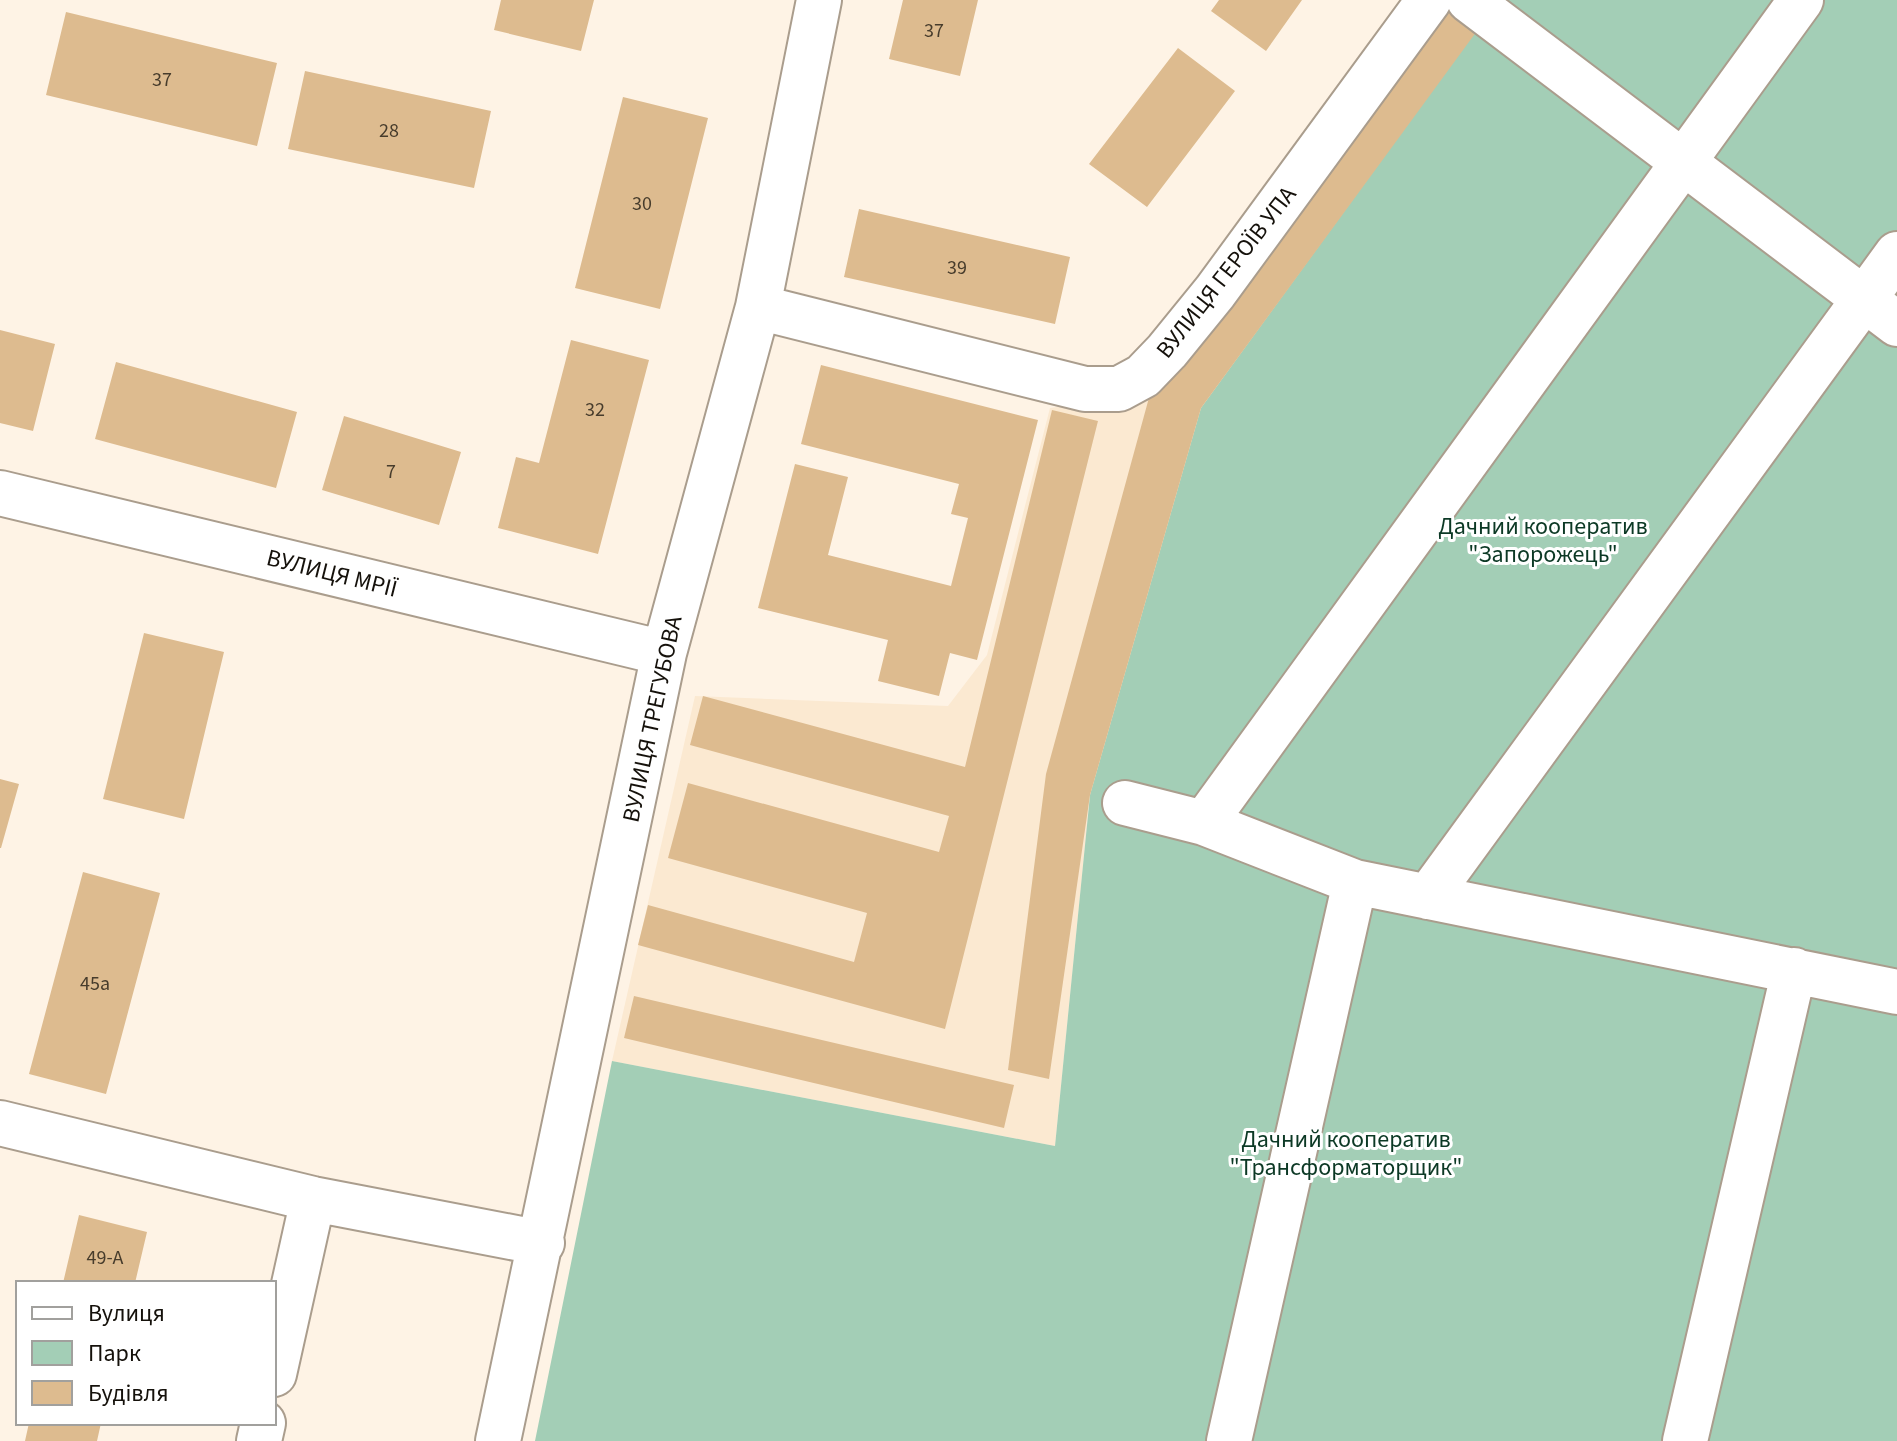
<svg xmlns="http://www.w3.org/2000/svg" width="1897" height="1441" viewBox="0 0 1897 1441" font-family="'Source Sans 3',sans-serif">
<style>
.built{fill:#fbe9d1}
.green{fill:#a3ceb6}
.building{fill:#ddbb8f}
.lines{fill:none;stroke-linecap:round;stroke-linejoin:round}
.minor-casing{stroke:#aa9d8d;stroke-width:48}
.minor{stroke:#fff;stroke-width:44}
.labels{text-anchor:middle;stroke-width:6;stroke-linejoin:round;paint-order:stroke}
.number-label{font-size:20px;fill:#473c2c}
.street-label{font-size:24px;fill:#15110b;stroke:#fff}
.park-label{font-size:24px;fill:#0c3925;stroke:#fff}
</style>
<rect width="100%" height="100%" fill="#fef3e5"/>
<!-- built -->
<path class="built" d="M1438,0L1090,795L1055,1146L612,1061L695,696L948,706L987,655L1050,408L1150,394Z"/>
<!-- green -->
<path class="green" d="M1498,0H1897V1441H535L612,1061L1055,1146L1090,795L1201,408Z"/>
<!-- building -->
<path class="building" d="M501,0H594L581,51L494,30Z
M903,0H978L960,76L889,59Z
M1219,0H1302L1266,51L1211,11Z
M1445,0L1485,20L1201,408L1090,795L1049,1079L1008,1070L1046,774L1150,394Z
M66,12L277,63L257,146L46,95Z
M1178,48L1235,91L1147,207L1089,164Z
M305,71L491,111L474,188L288,149Z
M623,97L708,118L660,309L575,288Z
M859,209L1070,257L1055,324L844,277Z
M0,330L55,344L33,431L0,423Z
M571,340L649,360L598,554L498,528L516,457L539,463Z
M116,362L297,412L276,488L95,439Z
M821,365L1038,420L977,660L950,653L939,696L878,681L888,640L758,608L795,464L848,477L828,555L951,586L968,518L951,514L959,484L801,444Z
M1052,410L1098,421L945,1029L638,945L648,905L854,962L867,913L668,858L688,783L939,852L949,816L690,745L703,696L965,767Z
M344,416L461,452L439,525L322,490Z
M144,633L224,652L184,819L103,799Z
M0,779L19,784L1,848H0Z
M83,872L160,893L106,1094L29,1074Z
M634,996L1014,1085L1004,1128L624,1038Z
M79,1215L147,1232L135,1283H63Z
M29,1423H101L97,1441H25Z"/>
<g class="lines">
<defs>
<path id="minor" d="M1469,0L1897,324
M758,307L1085,389H1119L1143,376L1167,351L1215,292L1429,0
M0,493L664,653
M1125,803L1204,823L1355,882L1897,992
M1204,823L1801,0
M1428,897L1897,254
M0,1123L313,1199L542,1243
M274,1374L313,1199
M259,1441L263,1423
M498,1441L664,653L758,307L819,0
M1229,1441L1355,882
M1685,1441L1794,970"/>
</defs>
<!-- minor casing -->
<use href="#minor" class="minor-casing"/>
<!-- minor -->
<use href="#minor" class="minor"/>
</g>
<g class="labels">
<!-- number labels -->
<g class="number-label">
<text x="934" y="37">37</text>
<text x="162" y="86">37</text>
<text x="389" y="137">28</text>
<text x="642" y="210">30</text>
<text x="957" y="274">39</text>
<text x="595" y="416">32</text>
<text x="391" y="478">7</text>
<text x="95" y="990">45а</text>
<text x="105" y="1264">49-А</text>
</g>
<!-- street labels -->
<g class="street-label">
<text transform="translate(1226 272) rotate(-52)" y="8">ВУЛИЦЯ ГЕРОЇВ УПА</text>
<text transform="translate(332 573) rotate(14)" y="8">ВУЛИЦЯ МРІЇ</text>
<text transform="translate(652 719) rotate(-78)" y="8">ВУЛИЦЯ ТРЕГУБОВА</text>
</g>
<!-- park labels -->
<g class="park-label">
<text x="1543" y="534">Дачний кооператив<tspan x="1543" dy="28">"Запорожець"</tspan></text>
<text x="1346" y="1147">Дачний кооператив<tspan x="1346" dy="28">"Трансформаторщик"</tspan></text>
</g>
</g>
<!-- legend -->
<rect x="16" y="1281" width="260" height="144" fill="#ffffff" stroke="#a1a09d" stroke-width="2"/>
<rect x="32" y="1307" width="40" height="12" fill="#ffffff" stroke="#a1a09d" stroke-width="2"/>
<text x="88" y="1321" font-size="24" fill="#15110b">Вулиця</text>
<rect x="32" y="1341" width="40" height="24" fill="#a3ceb6" stroke="#a1a09d" stroke-width="2"/>
<text x="88" y="1361" font-size="24" fill="#15110b">Парк</text>
<rect x="32" y="1381" width="40" height="24" fill="#ddbb8f" stroke="#a1a09d" stroke-width="2"/>
<text x="88" y="1401" font-size="24" fill="#15110b">Будівля</text>
</svg>
